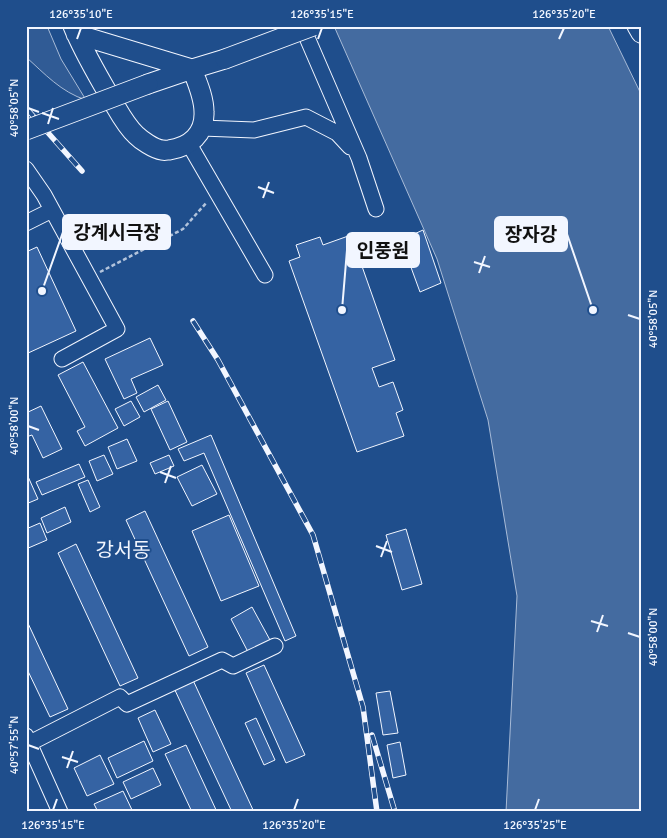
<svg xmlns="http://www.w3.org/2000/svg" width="667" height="838" viewBox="0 0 667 838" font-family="Signika,'Noto Sans KR',sans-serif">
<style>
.green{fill:#305b95;stroke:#a8bbd7}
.water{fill:#446ba0;stroke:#a8bbd7}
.building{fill:#3563a3;stroke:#f2f6ff}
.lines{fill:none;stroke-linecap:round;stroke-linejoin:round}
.minor-casing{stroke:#f2f6ff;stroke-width:17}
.major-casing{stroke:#f2f6ff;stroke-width:21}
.path{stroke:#b3c4dc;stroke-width:2.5;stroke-dasharray:4 2.5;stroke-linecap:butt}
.minor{stroke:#1f4e8c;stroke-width:15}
.major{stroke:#1f4e8c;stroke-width:19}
.rail-casing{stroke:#f2f6ff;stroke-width:5.5}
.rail{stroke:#1f4e8c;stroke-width:4;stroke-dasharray:11;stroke-linecap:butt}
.major-bridge-casing{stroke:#f2f6ff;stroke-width:21;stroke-linecap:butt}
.major-bridge{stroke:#1f4e8c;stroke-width:19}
.ticks{fill:none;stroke:#f2f6ff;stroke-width:2}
.labels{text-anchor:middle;stroke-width:4;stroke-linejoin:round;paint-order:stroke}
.quarter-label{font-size:20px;fill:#f2f6ff;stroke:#1f4e8c}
.leader{fill:none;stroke:#f2f6ff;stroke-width:2}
.callout-dot{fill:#f2f6ff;stroke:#1f4e8c;stroke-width:2}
.callout{fill:#f2f6ff;stroke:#f2f6ff;stroke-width:2}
.callout-label{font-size:19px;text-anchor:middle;font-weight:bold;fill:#111}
.neatline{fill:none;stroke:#f2f6ff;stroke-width:2}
.ticks-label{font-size:12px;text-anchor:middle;fill:#f2f6ff}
</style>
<rect width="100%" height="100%" fill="#1f4e8c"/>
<!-- green -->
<path class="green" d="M26,26H47L61,59L86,100C61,92 45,74 26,57Z"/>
<!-- water -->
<path class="water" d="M334,26H608L641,94V812H506L517,596L488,420L437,259Z"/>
<!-- building -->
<path class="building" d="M423,230L441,283L420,292L401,240Z
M351,235L395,360L372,368L379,387L393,382L403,410L396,413L404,436L357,452L289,261L300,257L296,245L320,237L323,245Z
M37,247L76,331L26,354V252Z
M150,338L163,365L131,379L137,393L124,399L105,359Z
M83,362L118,428L85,446L77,431L85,427L58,375Z
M158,385L166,400L144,412L136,397Z
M131,401L140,417L124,426L115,409Z
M168,401L187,442L170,450L151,409Z
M41,406L62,449L43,458L32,435L26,437V413Z
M211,435L296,636L285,641L204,453L184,461L178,449Z
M127,439L137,461L117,469L108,447Z
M104,455L113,474L97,481L89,461Z
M169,455L174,466L155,474L150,463Z
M79,464L85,477L42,495L36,482Z
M202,465L217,494L192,506L177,477Z
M26,472L38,499L26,504Z
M88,480L100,507L90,512L78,484Z
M65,507L71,522L47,533L41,518Z
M145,511L208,647L189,656L126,520Z
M229,515L259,586L221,601L192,531Z
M40,523L47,540L26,549V529Z
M406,529L422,584L402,590L386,535Z
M76,544L138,678L120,686L58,553Z
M252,607L270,640L248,652L231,619Z
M26,619L68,709L50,717L26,667Z
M264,665L305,755L286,763L246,673Z
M192,678L254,812H232L173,686Z
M390,691L398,733L383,735L376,693Z
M155,710L171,744L153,752L138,718Z
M256,718L275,760L264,765L245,723Z
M144,741L153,761L117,778L108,758Z
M400,742L406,775L393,778L387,745Z
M186,745L217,812H192L165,754Z
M100,755L114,784L87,796L74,768Z
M153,768L161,785L131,799L123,782Z
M123,791L133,812H98L94,804Z"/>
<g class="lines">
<defs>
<path id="minor" d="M302,26L359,158L376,209
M202,128L254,130L306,117L337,133L350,147
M189,144L265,275
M26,169L44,195L117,329L62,359
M26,223L52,210
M26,736L60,812
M30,743L120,697L127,704L222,660L233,666L275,646"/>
<path id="major" d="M73,26C83,51 97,74 110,97C118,110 125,125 136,135C141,140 154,149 162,150C164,151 167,150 169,150C190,147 205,134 204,112C204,97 197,82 192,69L76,34
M637,26L641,33
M148,84L192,69L225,59"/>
</defs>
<!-- minor casing -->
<use href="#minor" class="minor-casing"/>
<!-- major casing -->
<use href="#major" class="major-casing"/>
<!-- path -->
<path class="path" d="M100,272L183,229L207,202"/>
<!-- minor -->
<use href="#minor" class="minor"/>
<!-- major -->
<use href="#major" class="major"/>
<defs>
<path id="rail" d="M26,108L82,171
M193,321L218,360L313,535L363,707L377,812
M372,735L395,812"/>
</defs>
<!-- rail casing -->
<use href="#rail" class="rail-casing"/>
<!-- rail -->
<use href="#rail" class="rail"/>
<defs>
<path id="major-bridge" d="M225,59L313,26
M26,130L148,84"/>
</defs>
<!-- major-bridge casing -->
<use href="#major-bridge" class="major-bridge-casing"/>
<!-- major-bridge -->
<use href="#major-bridge" class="major-bridge"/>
</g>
<!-- ticks -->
<path class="ticks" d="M77,39L81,28M318,39L322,28M559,39L564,28M28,108L39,112M42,113L59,119M48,124L53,108M258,187L274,193M263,198L269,182M474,262L490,267M479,273L485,256M628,315L640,319M28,426L39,430M160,472L176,478M165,483L171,466M376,546L392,552M381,557L387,541M591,621L608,626M597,632L603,615M628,633L640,637M28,745L39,749M62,757L78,762M67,768L73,751M53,810L57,799M294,810L298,799M535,810L539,799"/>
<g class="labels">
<!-- quarter labels -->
<g class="quarter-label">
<text x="123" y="557">강서동</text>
</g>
</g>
<!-- callouts -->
<path class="leader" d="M42 291L63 232M593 310L567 234M342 310L347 250"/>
<g class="callout-dot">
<circle cx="42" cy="291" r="5"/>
<circle cx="593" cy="310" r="5"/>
<circle cx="342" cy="310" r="5"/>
</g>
<g class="callout">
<rect x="63" y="215" width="107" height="34" rx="5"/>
<rect x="495" y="217" width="72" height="34" rx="5"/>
<rect x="347" y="233" width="72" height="34" rx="5"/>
</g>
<g class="callout-label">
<text x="117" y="239">강계시극장</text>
<text x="531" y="241">장자강</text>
<text x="383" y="257">인풍원</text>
</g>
<!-- border -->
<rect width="667" height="838" fill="none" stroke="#1f4e8c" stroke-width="55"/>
<rect x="28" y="28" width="612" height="782" class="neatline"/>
<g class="ticks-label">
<text x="81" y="18">126°35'10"E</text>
<text x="322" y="18">126°35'15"E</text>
<text x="564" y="18">126°35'20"E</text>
<text transform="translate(14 108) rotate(-90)" y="4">40°58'05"N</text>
<text transform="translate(653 319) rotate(-90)" y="4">40°58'05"N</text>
<text transform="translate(14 426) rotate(-90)" y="4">40°58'00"N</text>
<text transform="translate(653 637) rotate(-90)" y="4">40°58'00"N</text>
<text transform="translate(14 745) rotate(-90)" y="4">40°57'55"N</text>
<text x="53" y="829">126°35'15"E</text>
<text x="294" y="829">126°35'20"E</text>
<text x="535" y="829">126°35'25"E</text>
</g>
</svg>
